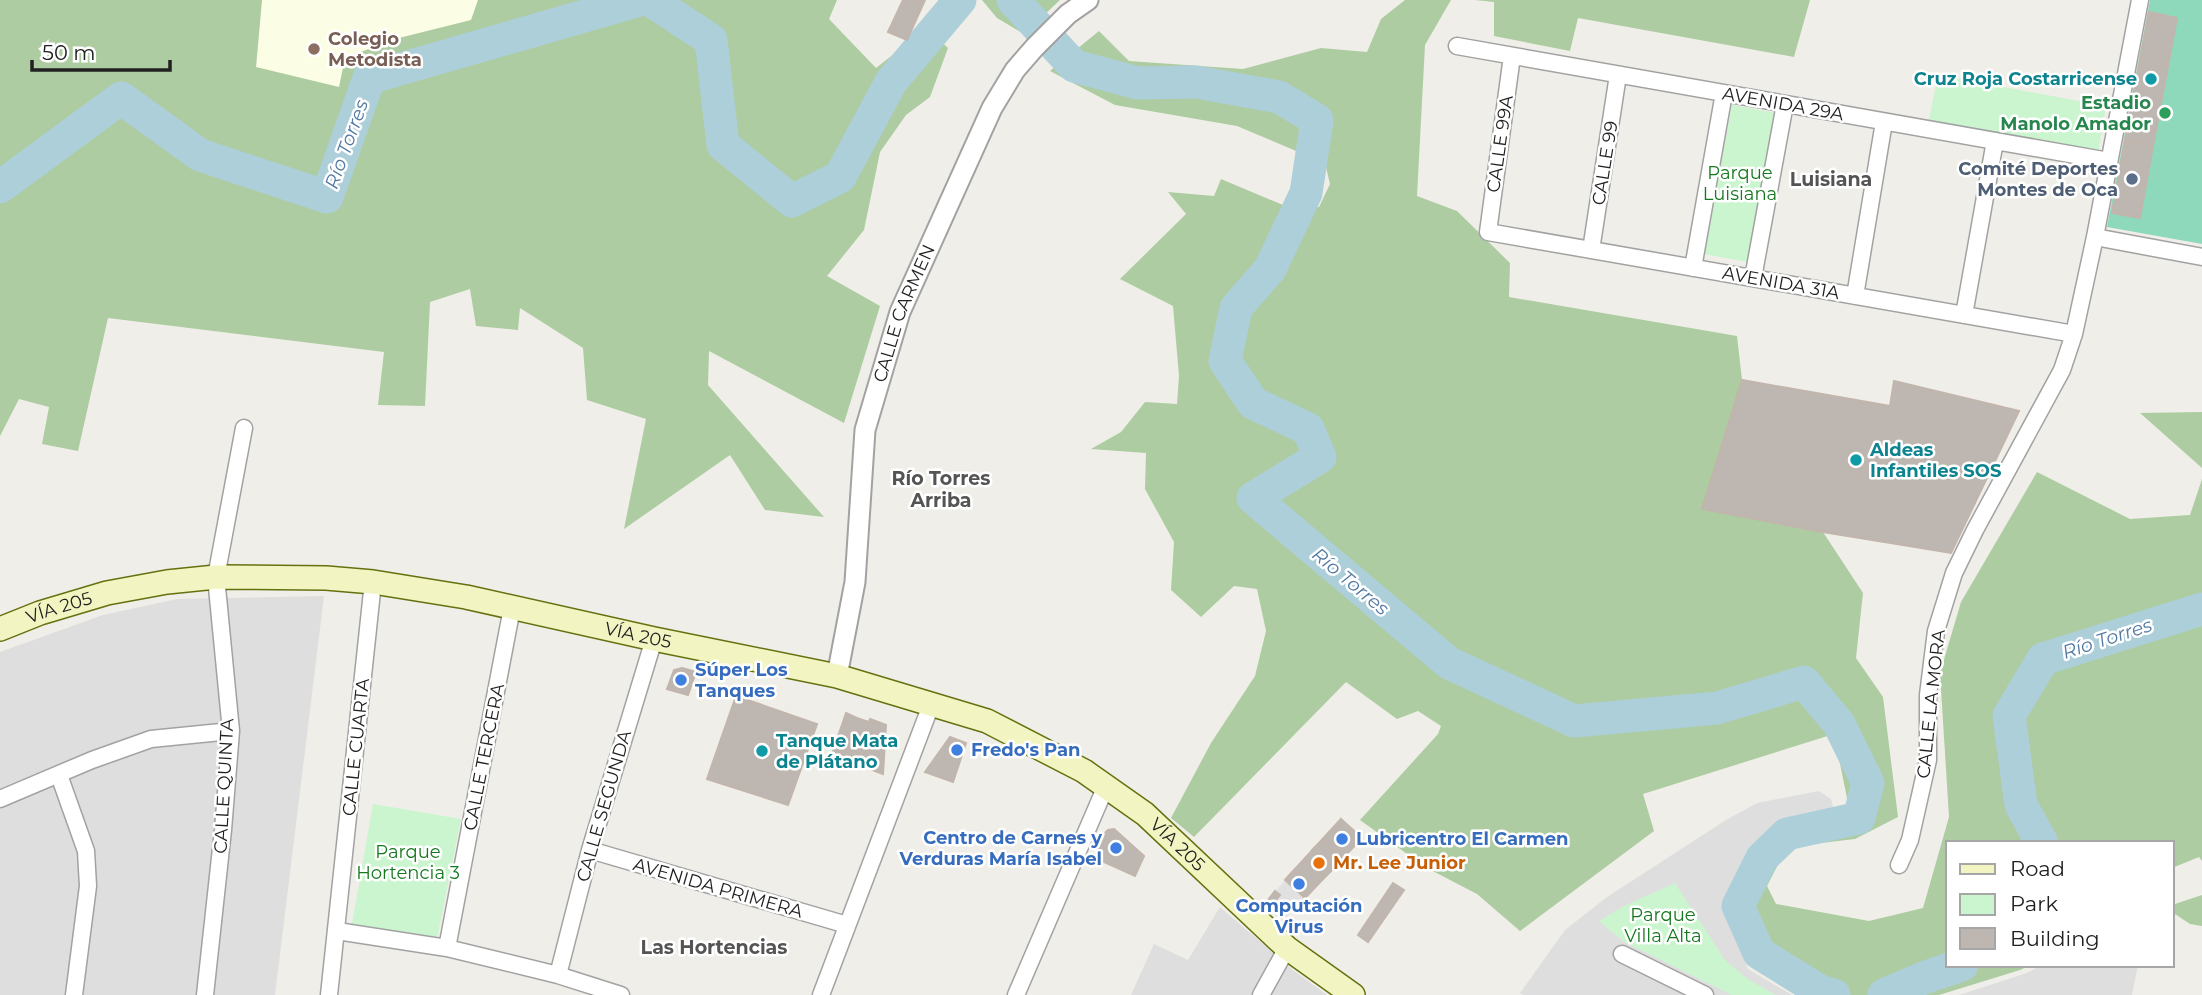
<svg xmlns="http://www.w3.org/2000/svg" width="2202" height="995" viewBox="0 0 2202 995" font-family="Montserrat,sans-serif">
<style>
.residential{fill:#dfdede}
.education{fill:#fcfde5}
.forest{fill:#adcca1}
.park{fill:#caf5ce}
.pitch{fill:#8ed8bc}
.parking{fill:#e1e1e1}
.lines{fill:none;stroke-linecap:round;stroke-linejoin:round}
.river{stroke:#adcfda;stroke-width:33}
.building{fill:#beb7b1;stroke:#c1b5ac;stroke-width:2}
.minor-casing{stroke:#a2a2a2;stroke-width:19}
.tertiary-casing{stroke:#a2a2a2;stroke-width:23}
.secondary-casing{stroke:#65710f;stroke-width:26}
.minor{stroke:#fff;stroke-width:16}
.tertiary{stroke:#fff;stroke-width:19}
.secondary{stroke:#f2f5c2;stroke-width:23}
.education-dot{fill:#8d6e63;stroke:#fff;stroke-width:2.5}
.culture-dot{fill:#0f9aa8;stroke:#fff;stroke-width:2.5}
.leisure-dot{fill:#2e9e5b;stroke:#fff;stroke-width:2.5}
.service-dot{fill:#5c6f8a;stroke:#fff;stroke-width:2.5}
.shop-dot{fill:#3f7fe0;stroke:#fff;stroke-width:2.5}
.food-dot{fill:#e8710a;stroke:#fff;stroke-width:2.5}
.labels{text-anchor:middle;stroke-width:5;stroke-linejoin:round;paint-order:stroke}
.education-label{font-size:18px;font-weight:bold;fill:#785e54;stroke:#fff;text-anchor:start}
.culture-label{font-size:18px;font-weight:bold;fill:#0d838f;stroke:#fff;text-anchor:start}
.leisure-label{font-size:18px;font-weight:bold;fill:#27864d;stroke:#fff;text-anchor:end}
.street-label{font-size:18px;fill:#212121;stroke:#fff}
.service-label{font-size:18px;font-weight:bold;fill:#4e5e75;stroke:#fff;text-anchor:end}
.park-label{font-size:18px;fill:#16781f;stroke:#fff}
.shop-label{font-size:18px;font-weight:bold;fill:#366cbe;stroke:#fff;text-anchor:start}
.food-label{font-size:18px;font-weight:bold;fill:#c56008;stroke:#fff;text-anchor:start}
.water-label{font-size:19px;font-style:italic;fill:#5279a1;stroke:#fff}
.neighbourhood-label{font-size:19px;font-weight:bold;fill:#545454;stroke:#fff}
</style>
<rect width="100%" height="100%" fill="#f0eee8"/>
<!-- residential -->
<path class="residential" d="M324,596L275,995H0V652L103,615L177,599Z
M1819,791L1831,799L1834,810L1786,825L1754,852L1726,909L1748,969L1792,995H1523L1520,993L1565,930L1607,897L1726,820L1757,803Z
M1220,907L1293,970L1327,995H1131L1154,944L1188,960Z
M2042,965H2138L2132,995H1959L2027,973Z"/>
<!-- education -->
<path class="education" d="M262,0H478L472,20L395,39L339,87L256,68Z"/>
<!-- forest -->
<path class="forest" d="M0,0H262L256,67L339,87L345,58L395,39L471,20L478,0H837L829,19L876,68L927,28L948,48L930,97L906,115L880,152L864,230L827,276L880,306L844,423L709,351L708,385L824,517L765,510L730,455L624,529L646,419L587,400L583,348L520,308L518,330L476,326L470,289L430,302L425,406L378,405L384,352L108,318L78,451L42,444L49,407L19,399L0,436Z
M982,0H1060L1024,34L997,18Z
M1405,0H1451L1425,45L1417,196L1457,211L1510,263L1509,297L1737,336L1742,380L1702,509L1823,532L1863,593L1856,658L1883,697L1898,817L1855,839L1787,847L1767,886L1776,904L1869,921L1923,908L1949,817L1940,673L1961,602L2037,472L2130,519L2190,515L2202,479V861L2199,857L2172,868V843H1948V965H2031L2020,970L1939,995H1801L1753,967L1732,910L1754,852L1786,825L1842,815L1848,803L1834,734L1643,794L1654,831L1520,931L1477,894L1425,867L1360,820L1438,734L1441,726L1418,711L1397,719L1346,682L1194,837L1171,818L1211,743L1255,676L1266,631L1257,589L1234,586L1201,617L1171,590L1174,542L1145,489L1146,453L1091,449L1121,432L1145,402L1177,404L1179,376L1173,306L1120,279L1186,214L1168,192L1214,196L1221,179L1283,205L1319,207L1330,184L1325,163L1237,126L1115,105L1050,71L1099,31L1129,61L1243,69L1321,48L1367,52L1381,19Z
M1475,0H1810L1794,57L1578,18L1570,51L1494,36V2Z
M2202,412V468L2140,413Z
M2202,895V926L2190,924L2172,912V905Z"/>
<!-- park -->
<path class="park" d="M1938,75L2106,106L2098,153L1929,120Z
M1732,105L1776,113L1748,262L1704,254Z
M373,804L461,819L437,939L352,924Z
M1675,883L1725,960L1749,980L1776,995H1732L1624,942L1599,921L1624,906Z"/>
<!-- pitch -->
<path class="pitch" d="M2150,0H2202V244L2107,227Z"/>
<!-- parking -->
<path class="parking" d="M1285,880L1305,898L1283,921L1264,905Z"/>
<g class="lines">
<!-- river -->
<path class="river" d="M650,0L711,40L723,145L792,201L840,177L891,82L960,0
M1013,0L1074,66L1138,83L1196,82L1279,97L1317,120L1306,193L1270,269L1236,308L1225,361L1253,403L1308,429L1320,457L1253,498L1449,663L1574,721L1717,708L1804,682L1839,724L1868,783L1859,818L1787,834L1762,858L1738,906L1759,953L1820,991L1834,995
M0,187L121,98L200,155L327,197L369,78L640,0
M2042,843L2021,805L2009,716L2043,659L2202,609
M1884,995L1926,977L1962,965"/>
</g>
<!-- building -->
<path class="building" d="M903,0H925L907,40L888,32Z
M2149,12L2177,18L2153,146L2125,140Z
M2125,140L2153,146L2140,218L2112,213Z
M1742,380L1890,406L1894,381L2019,411L1951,553L1823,532L1702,509Z
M682,668L696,672L688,695L667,689L674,670Z
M736,696L817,724L788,805L707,779Z
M846,713L857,718L843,758L832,754Z
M857,718L869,722L854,763L843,758Z
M870,719L886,725L883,774L854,763Z
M950,737L966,743L953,782L925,772Z
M1341,819L1362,838L1305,898L1285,880Z
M1341,819L1362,838L1341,859L1322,840Z
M1114,829L1144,856L1135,876L1095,858L1102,836L1108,830Z
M1322,840L1341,859L1334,868L1313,849Z
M1313,849L1334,868L1325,877L1305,859Z
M1305,859L1325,877L1314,888L1294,870Z
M1294,870L1314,888L1305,898L1285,880Z
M1393,883L1404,890L1368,942L1358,935Z
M1275,891L1280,895L1269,909L1264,905Z"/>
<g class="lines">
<defs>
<path id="minor" d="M1457,46L2109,161
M1512,56L1488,232L2074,334
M2095,237L2202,257
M1591,250L1618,75
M1693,268L1724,93
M1753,278L1785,104
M1855,296L1884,122
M1964,315L1995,141
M59,775L86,851L88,886L74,995
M0,799L92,760L151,739L231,731
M590,850L847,925
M1899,865L1910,840L1928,760V695L1936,631L1954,573L1975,530L2062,370L2074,334L2095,237L2140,0
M337,931L447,948L558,975L621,995
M447,948L512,608
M1622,954L1705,995
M558,975L590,850L654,639
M205,995L223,830L231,731L216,577L244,428
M329,995L373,582
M821,995L931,705
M1016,995L1106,786
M1261,995L1287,948"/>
<g id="tertiary">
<path id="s1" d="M837,676L855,582L865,430L900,312L992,108L1015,70L1035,47L1068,14L1088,0"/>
</g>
<g id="secondary">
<path id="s2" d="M0,629L40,613L107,593L167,582L216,577L326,578L373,582L466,597L654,639L837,676L987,721L1084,771L1145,814L1287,948L1353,995"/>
</g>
</defs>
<!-- minor casing -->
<use href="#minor" class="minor-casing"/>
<!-- tertiary casing -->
<use href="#tertiary" class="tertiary-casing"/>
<!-- secondary casing -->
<use href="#secondary" class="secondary-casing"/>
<!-- minor -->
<use href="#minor" class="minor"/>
<!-- tertiary -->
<use href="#tertiary" class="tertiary"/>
<!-- secondary -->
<use href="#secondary" class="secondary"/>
</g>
<!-- markers -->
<circle class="education-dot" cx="314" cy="49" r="7"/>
<g class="culture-dot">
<circle cx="2151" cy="79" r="7"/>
<circle cx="1856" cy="460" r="7"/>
<circle cx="762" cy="751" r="7"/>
</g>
<circle class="leisure-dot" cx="2165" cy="113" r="7"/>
<circle class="service-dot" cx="2132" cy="179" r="7"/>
<g class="shop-dot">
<circle cx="681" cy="680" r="7"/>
<circle cx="957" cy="750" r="7"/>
<circle cx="1342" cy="839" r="7"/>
<circle cx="1116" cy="848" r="7"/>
<circle cx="1299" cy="884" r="7"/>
</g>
<circle class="food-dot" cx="1319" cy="863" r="7"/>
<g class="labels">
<!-- education labels -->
<g class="education-label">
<text x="328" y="45">Colegio<tspan x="328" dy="21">Metodista</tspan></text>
</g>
<!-- culture labels -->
<g class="culture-label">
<text x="2137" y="85" text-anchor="end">Cruz Roja Costarricense</text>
<text x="1870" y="456">Aldeas<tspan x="1870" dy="21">Infantiles SOS</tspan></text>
<text x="776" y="747">Tanque Mata<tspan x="776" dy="21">de Plátano</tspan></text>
</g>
<!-- leisure labels -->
<g class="leisure-label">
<text x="2151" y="109">Estadio<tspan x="2151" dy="21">Manolo Amador</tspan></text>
</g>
<!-- street labels -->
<g class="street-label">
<text transform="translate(1783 104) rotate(10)" y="6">AVENIDA 29A</text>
<text transform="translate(1500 144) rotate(-82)" y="6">CALLE 99A</text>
<text transform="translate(1605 163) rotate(-81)" y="6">CALLE 99</text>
<text transform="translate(1781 283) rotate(10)" y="6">AVENIDA 31A</text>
<text dy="6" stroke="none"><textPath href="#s1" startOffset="371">CALLE CARMEN</textPath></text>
<text dy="6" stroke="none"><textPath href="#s2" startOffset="63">VÍA 205</textPath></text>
<text dy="6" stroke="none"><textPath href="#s2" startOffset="651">VÍA 205</textPath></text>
<text transform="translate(1931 704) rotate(-84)" y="6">CALLE LA MORA</text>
<text transform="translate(356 747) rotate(-84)" y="6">CALLE CUARTA</text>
<text transform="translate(484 757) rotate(-79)" y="6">CALLE TERCERA</text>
<text transform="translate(224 786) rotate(-87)" y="6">CALLE QUINTA</text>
<text transform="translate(604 806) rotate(-74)" y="6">CALLE SEGUNDA</text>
<text dy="6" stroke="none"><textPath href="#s2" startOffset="1239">VÍA 205</textPath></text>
<text transform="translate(718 888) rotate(16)" y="6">AVENIDA PRIMERA</text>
</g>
<!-- service labels -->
<g class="service-label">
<text x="2118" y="175">Comité Deportes<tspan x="2118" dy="21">Montes de Oca</tspan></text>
</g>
<!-- park labels -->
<g class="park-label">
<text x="1740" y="179">Parque<tspan x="1740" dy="21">Luisiana</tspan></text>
<text x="408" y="858">Parque<tspan x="408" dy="21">Hortencia 3</tspan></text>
<text x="1663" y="921">Parque<tspan x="1663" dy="21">Villa Alta</tspan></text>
</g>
<!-- shop labels -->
<g class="shop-label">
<text x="695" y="676">Súper Los<tspan x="695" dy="21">Tanques</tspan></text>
<text x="971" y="756">Fredo's Pan</text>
<text x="1102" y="844" text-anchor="end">Centro de Carnes y<tspan x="1102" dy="21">Verduras María Isabel</tspan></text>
<text x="1356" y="845">Lubricentro El Carmen</text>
<text x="1299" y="912" text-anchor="middle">Computación<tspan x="1299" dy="21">Virus</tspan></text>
</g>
<!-- food labels -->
<g class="food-label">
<text x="1333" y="869">Mr. Lee Junior</text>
</g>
<!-- water labels -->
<g class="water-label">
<text transform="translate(346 144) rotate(-70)" y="7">Río Torres</text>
<text transform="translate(1351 581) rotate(40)" y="7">Río Torres</text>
<text transform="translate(2107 638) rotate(-18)" y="7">Río Torres</text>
</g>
<!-- neighbourhood labels -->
<g class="neighbourhood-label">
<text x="1831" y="186">Luisiana</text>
<text x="941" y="485">Río Torres<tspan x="941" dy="22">Arriba</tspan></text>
<text x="714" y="954">Las Hortencias</text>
</g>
</g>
<!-- legend -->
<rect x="1946" y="841" width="228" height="126" fill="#ffffff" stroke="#a6a6a6" stroke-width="2"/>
<rect x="1960" y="864" width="35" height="10" fill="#f2f5c2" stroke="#a6a6a6" stroke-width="2"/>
<text x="2010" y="876" font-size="21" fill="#212121">Road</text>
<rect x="1960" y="894" width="35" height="21" fill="#caf5ce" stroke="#a6a6a6" stroke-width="2"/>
<text x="2010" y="911" font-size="21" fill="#212121">Park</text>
<rect x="1960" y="928" width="35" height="21" fill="#beb7b1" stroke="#a6a6a6" stroke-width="2"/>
<text x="2010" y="946" font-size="21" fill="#212121">Building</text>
<!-- scale -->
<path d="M32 60v10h138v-10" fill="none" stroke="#212121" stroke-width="3.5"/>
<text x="42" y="60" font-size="21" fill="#212121" stroke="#ffffff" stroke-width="5" paint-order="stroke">50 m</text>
</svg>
